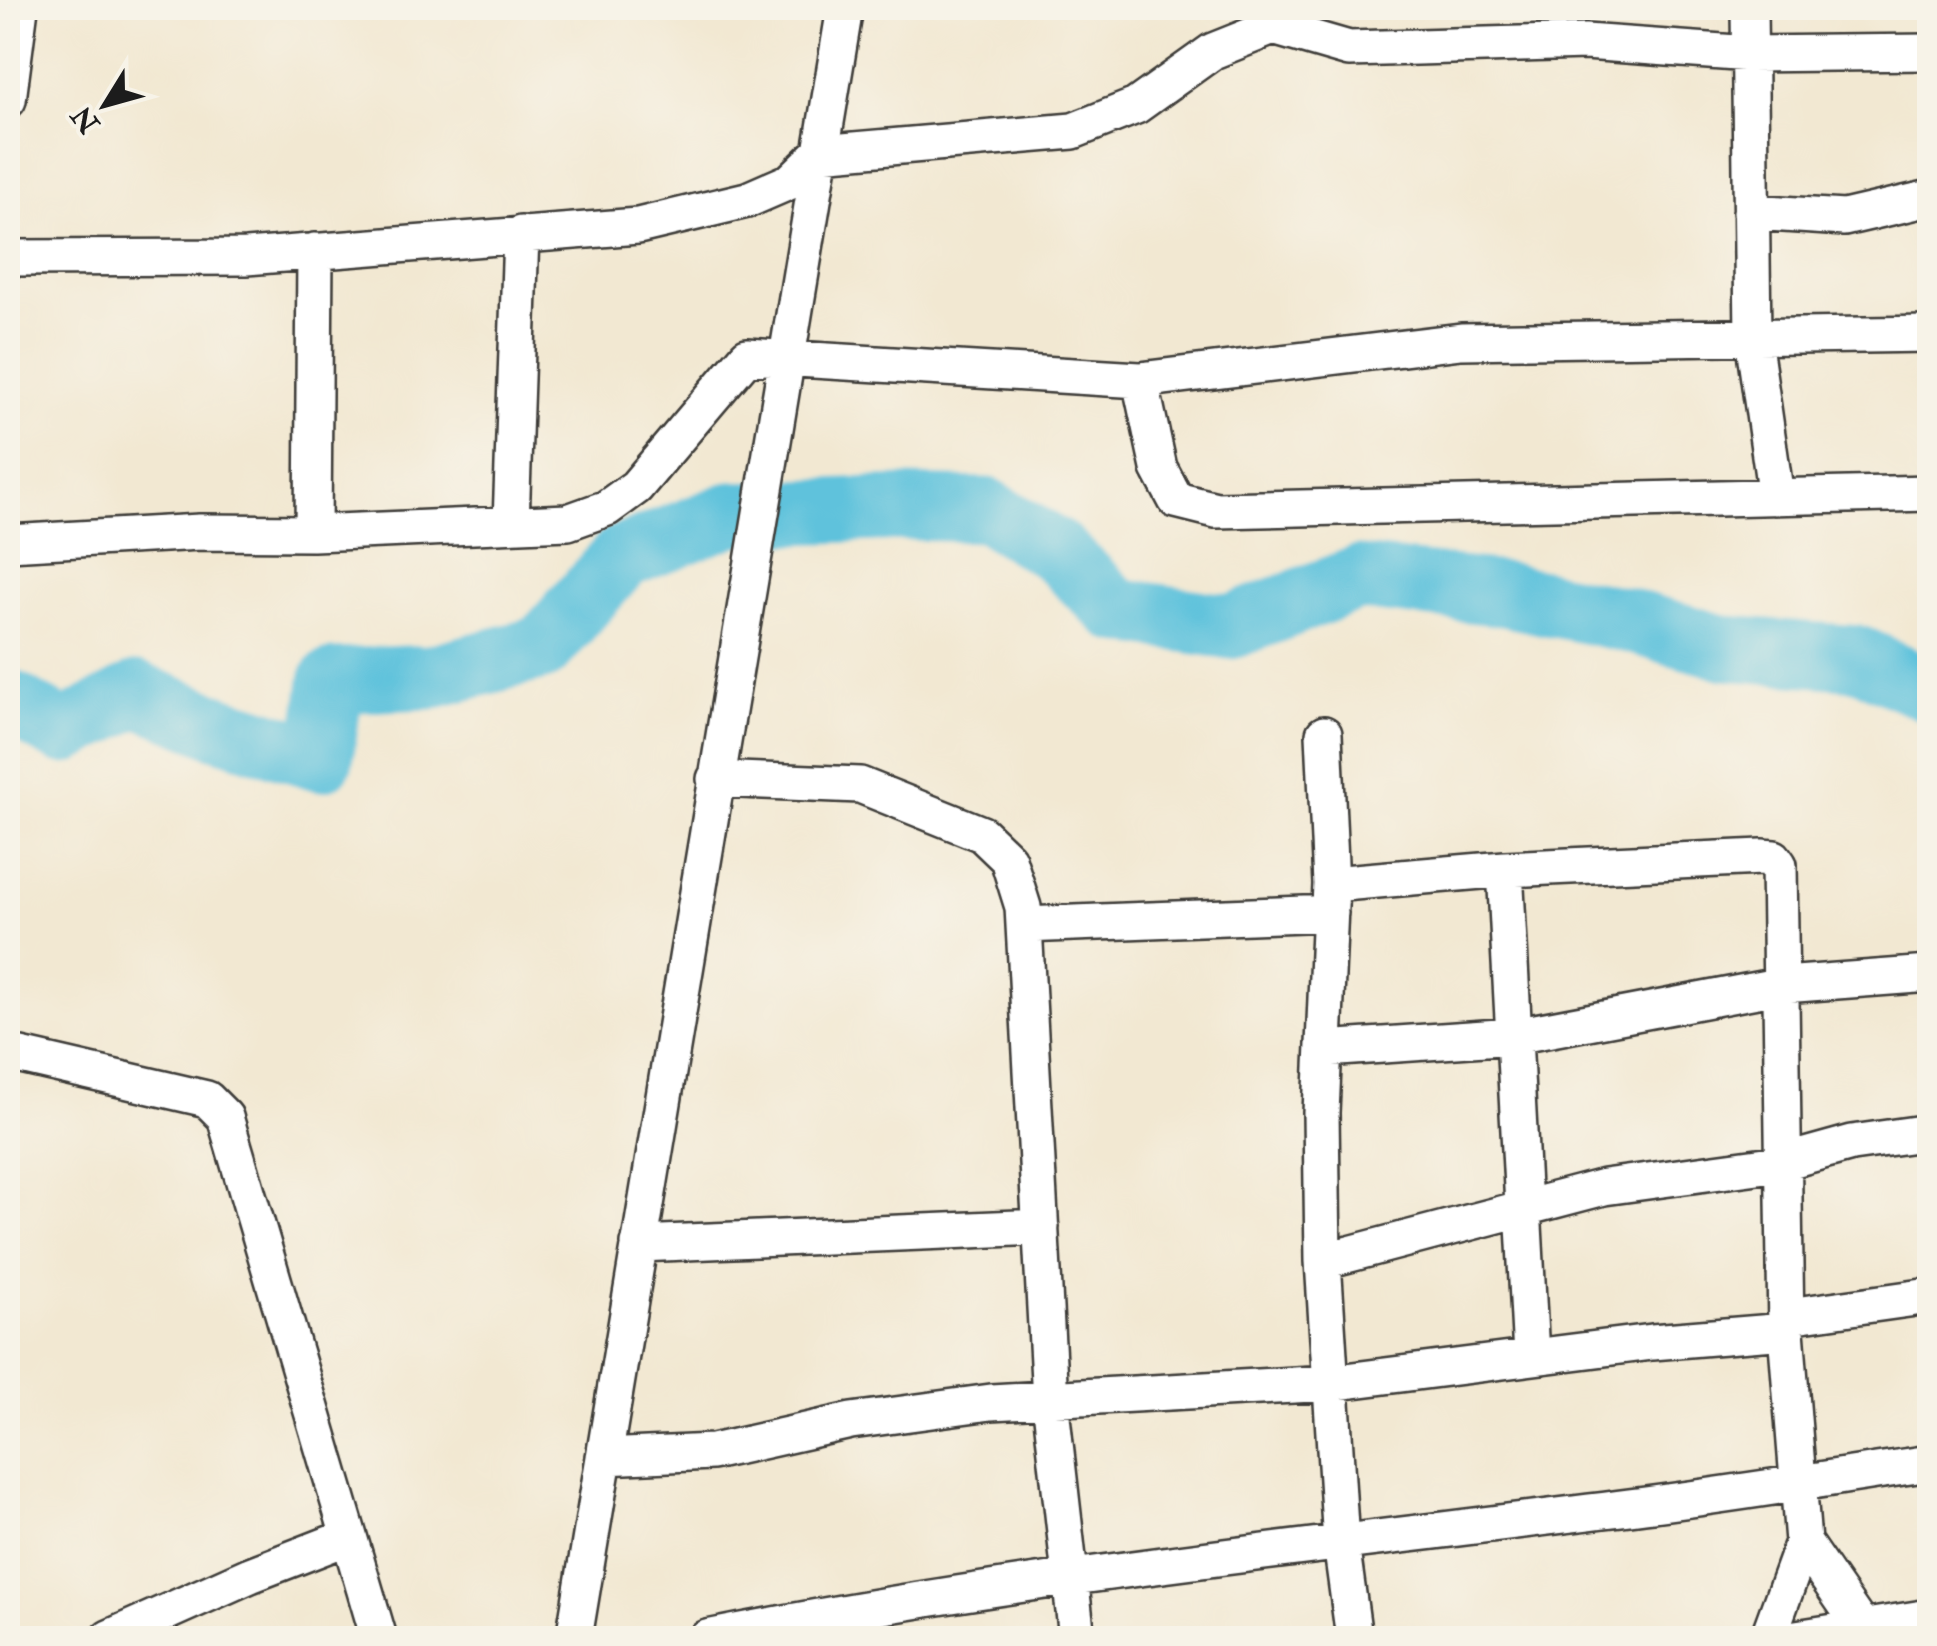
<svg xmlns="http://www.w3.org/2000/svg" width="1937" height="1646" viewBox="0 0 1937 1646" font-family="'IM FELL Double Pica',serif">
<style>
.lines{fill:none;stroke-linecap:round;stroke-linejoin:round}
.river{stroke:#5ec2dc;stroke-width:65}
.street-casing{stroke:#3c3b37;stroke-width:40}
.street{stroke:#fff;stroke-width:35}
</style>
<rect width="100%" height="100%" fill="#f7f3e8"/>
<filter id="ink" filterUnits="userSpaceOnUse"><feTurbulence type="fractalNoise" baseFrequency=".01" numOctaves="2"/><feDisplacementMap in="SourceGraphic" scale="20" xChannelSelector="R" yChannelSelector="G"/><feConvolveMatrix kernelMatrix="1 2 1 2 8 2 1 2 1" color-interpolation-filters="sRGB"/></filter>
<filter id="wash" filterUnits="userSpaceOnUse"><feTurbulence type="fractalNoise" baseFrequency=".0048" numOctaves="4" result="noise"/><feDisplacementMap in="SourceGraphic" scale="40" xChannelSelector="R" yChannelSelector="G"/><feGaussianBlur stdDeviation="2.25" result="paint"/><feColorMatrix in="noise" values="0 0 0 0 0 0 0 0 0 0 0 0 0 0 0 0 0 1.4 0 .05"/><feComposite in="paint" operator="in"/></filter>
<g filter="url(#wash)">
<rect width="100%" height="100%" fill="#f2e8d2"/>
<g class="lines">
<!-- river -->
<path class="river" d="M8,701L64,732L137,694L218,727L321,759L332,681L430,677L542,648L622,557L731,514L907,508L987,510L1057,552L1117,610L1231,627L1359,578L1504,594L1626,620L1726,648L1859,658L1930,690"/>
</g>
</g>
<g filter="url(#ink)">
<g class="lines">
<defs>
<path id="street" d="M1749,8L1753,338L1776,497
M8,100L20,8
M1751,212L1844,218L1930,198
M8,258L246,257L638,226L747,200L791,181L820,153L1073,131L1136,106L1213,51L1273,27L1349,49L1585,42L1750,54L1930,52
M1140,380L1159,468L1176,500L1216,510L1930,493
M511,523L521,234
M313,533L315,251
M8,543L200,532L313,533L568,522L607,508L636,487L747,356L1140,380L1461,341L1930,334
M1324,734L1331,884L1321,1113L1323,1261L1341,1543L1354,1638
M715,779L860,785L982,834L1008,859L1023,907L1050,1399L1077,1638
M1505,869L1531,1356
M1331,884L1505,869L1762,857L1774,858L1779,865L1786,1331L1803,1542L1768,1638
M1024,925L1330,913
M1325,1049L1514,1036L1783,985L1930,974
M8,1053L207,1099L225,1117L379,1638
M639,1244L1041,1227
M1323,1261L1604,1187L1780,1163L1852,1143L1930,1132
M1788,1316L1930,1296
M604,1457L712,1452L851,1421L991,1402L1330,1383L1652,1342L1786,1331
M1803,1542L1862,1628
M109,1638L250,1575L348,1537
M574,1638L845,8
M707,1638C1017,1576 1331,1545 1645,1505C1740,1493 1835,1477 1930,1463
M1796,1638L1930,1617"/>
</defs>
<!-- street casing -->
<use href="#street" class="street-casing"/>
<!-- street -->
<use href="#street" class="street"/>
</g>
</g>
<!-- margin -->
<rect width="1937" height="1646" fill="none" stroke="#f7f3e8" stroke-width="40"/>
<!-- north arrow -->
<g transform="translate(105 105) rotate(233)" stroke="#f7f3e8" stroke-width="8" paint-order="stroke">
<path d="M0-8L18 38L0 25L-18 38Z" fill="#1c1c1c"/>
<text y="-15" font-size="28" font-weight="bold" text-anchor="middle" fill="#1c1c1c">N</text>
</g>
</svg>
